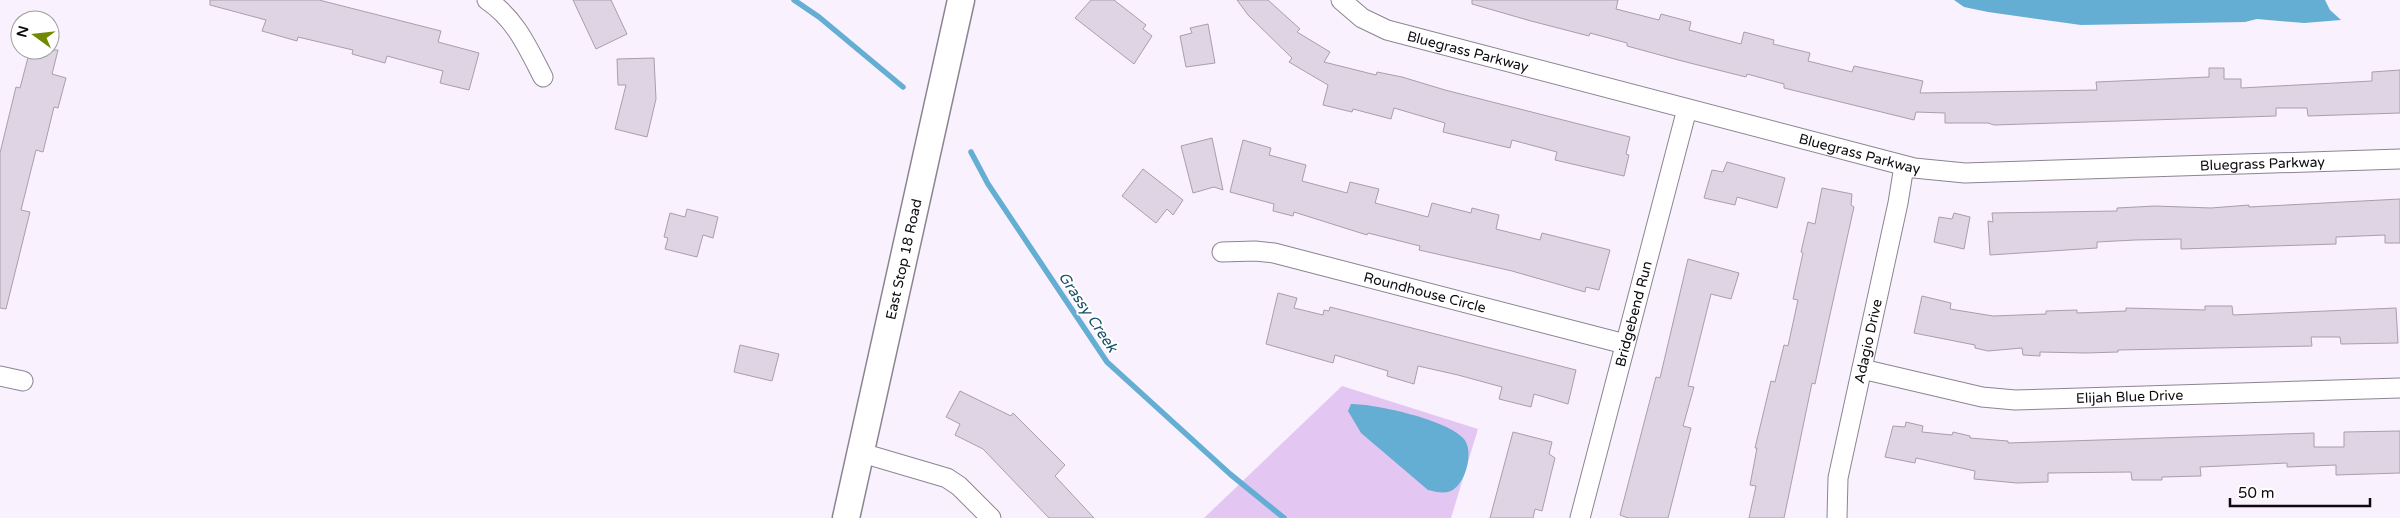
<svg xmlns="http://www.w3.org/2000/svg" width="2400" height="518" viewBox="0 0 2400 518" font-family="'Varela Round',sans-serif">
<style>
.green{fill:#e3c7f2}
.water{fill:#63aed2}
.lines{fill:none;stroke-linecap:round;stroke-linejoin:round}
.stream{stroke:#63aed2;stroke-width:5.5}
.building{fill:#ded4e3;stroke:#a89ead}
.street-casing{stroke:#8d8492;stroke-width:21}
.secondary-casing{stroke:#8d8492;stroke-width:29}
.street{stroke:#fff;stroke-width:19}
.secondary{stroke:#fff;stroke-width:26}
.labels{text-anchor:middle;stroke-width:4;stroke-linejoin:round;paint-order:stroke}
.street-label{font-size:14px;fill:#0e0a0f;stroke:#fff}
.water-label{font-size:15px;font-style:italic;fill:#135069;stroke:#fff}
</style>
<rect width="100%" height="100%" fill="#f9f1fd"/>
<!-- green -->
<path class="green" d="M1342,386L1478,429L1451,518H1204Z"/>
<!-- water -->
<path class="water" d="M1944,0H2325L2330,10L2341,20L2304,23L2257,19L2245,22L2081,25L1988,12L1964,7L1954,0Z
M1351,404C1376,404 1448,420 1464,439C1474,451 1466,481 1454,489C1447,495 1436,492 1428,490L1361,433L1348,411Z"/>
<g class="lines">
<!-- stream -->
<path class="stream" d="M794,0L819,17L903,87
M971,152L988,184L1107,362L1230,474L1284,518"/>
</g>
<!-- building -->
<path class="building" d="M210,0H319L441,31L438,42L479,53L469,90L440,83L443,71L387,56L385,63L352,54L353,50L298,37L297,41L262,31L266,20L210,5Z
M573,0H611L627,34L596,49Z
M1091,0H1114L1146,25L1143,29L1152,36L1134,64L1075,18Z
M1237,0H1268L1300,29L1297,32L1330,52L1324,62L1376,75L1377,72L1402,77L1445,90L1630,137L1626,154L1629,155L1624,176L1555,160L1557,152L1512,140L1510,148L1443,132L1445,123L1394,108L1391,119L1353,109L1352,112L1323,105L1328,85L1289,62L1292,58L1248,15Z
M1472,0H1618L1616,9L1659,20L1661,14L1691,22L1689,30L1741,44L1744,32L1774,40L1773,44L1810,53L1808,61L1852,72L1854,66L1923,81L1920,93L2097,90L2096,82L2209,77V68H2224V79H2241V88L2372,81V72L2400,70V113L2308,116L2307,108H2276V116L1994,125L1988,123H1945V113L1916,112L1914,120L1784,88V84L1747,74L1746,77L1682,61L1627,46V43L1590,33L1589,36L1531,21L1472,4Z
M1208,24L1215,63L1186,67L1180,36L1192,33L1190,28Z
M30,50H58L52,74L66,78L58,108L54,107L43,152L36,150L21,210L30,212L6,309L0,308V153L16,87L20,88Z
M654,58L656,99L647,137L615,129L626,85H618L617,59Z
M1212,138L1223,190L1214,187L1193,193L1181,146Z
M1243,140L1271,148L1269,155L1306,165L1302,181L1347,193L1350,182L1379,189L1375,203L1428,217L1432,203L1471,213L1472,208L1499,215L1496,229L1540,240L1542,233L1610,250L1599,290L1586,287L1585,292L1512,271L1419,250L1420,246L1368,233L1367,235L1294,212L1293,216L1273,211L1274,204L1230,192Z
M1727,162L1785,178L1777,208L1737,197L1735,205L1704,198L1712,170L1723,172Z
M1143,169L1183,200L1173,215L1167,209L1156,223L1122,196Z
M1822,188L1852,194L1851,205L1854,207L1827,328L1815,384L1812,383L1784,518H1749L1756,486L1750,485L1757,448H1755L1771,381L1775,382L1784,345L1788,346L1798,300L1793,299L1803,253L1801,252L1808,222L1815,224Z
M2400,199V243H2385V235L2336,237V244L2181,249V239L2135,240L2097,242V248L1990,255L1988,221L1993,222L1992,213L2117,211V208L2155,206L2211,208L2249,205V207Z
M687,209L718,217L713,238L703,235L697,257L665,249L668,238L664,237L670,213L685,217Z
M1954,213L1970,217L1964,249L1934,242L1939,217L1952,219Z
M1688,259L1739,273L1731,299L1711,294L1688,386L1694,387L1683,426L1691,428L1668,518H1628L1620,515L1656,377L1660,378Z
M1278,293L1297,298L1294,308L1323,315L1324,310L1329,311L1330,307L1576,370L1568,404L1534,394L1531,407L1499,399L1502,387L1458,375L1418,366L1414,384L1387,376L1388,371L1335,355L1333,363L1266,344Z
M1922,296L1951,303L1950,309L1993,316L2046,314V311L2077,310V313L2126,311V308L2205,310V306H2232L2233,315L2396,308L2398,343L2341,344L2340,337H2311L2312,346L2118,350V352L2086,353L2040,352V356L2023,355L2022,348L1988,351L1975,348V345L1914,333Z
M740,345L779,354L772,381L734,372Z
M960,391L1011,416L1013,413L1065,465L1055,476L1094,518H1049L983,449L955,435L960,424L946,417Z
M1906,422L1923,426L1922,432L1952,435L1953,432L1970,436V438L2008,441V443L2314,433V447H2344V432L2400,431V473L2336,475V465L2287,467V463L2200,467L2201,476L2162,477V480H2132L2131,472L2048,473V482L2017,483L1974,479L1975,471L1916,458L1915,463L1885,457L1893,426L1905,427Z
M1513,432L1552,442L1549,454L1555,458L1551,474L1542,511L1535,509L1533,518H1490Z"/>
<g class="lines">
<defs>
<g id="street">
<path d="M487,0C515,18 528,48 543,77"/>
<path id="s1" d="M1341,0L1362,18L1387,30L1914,168L1965,173L2400,159"/>
<path id="s2" d="M1222,252L1255,251L1274,253L1625,344"/>
<path id="s3" d="M1862,369L1982,397L2015,400L2400,388"/>
<path d="M0,376L23,381"/>
<path d="M862,453L947,478L959,486L991,518"/>
<path id="s4" d="M1580,518L1687,109"/>
<path id="s5" d="M1837,518L1838,478L1898,203L1904,166"/>
</g>
<g id="secondary">
<path id="s6" d="M846,518L961,0"/>
</g>
</defs>
<!-- street casing -->
<use href="#street" class="street-casing"/>
<!-- secondary casing -->
<use href="#secondary" class="secondary-casing"/>
<!-- street -->
<use href="#street" class="street"/>
<!-- secondary -->
<use href="#secondary" class="secondary"/>
</g>
<g class="labels">
<!-- street labels -->
<g class="street-label">
<text dy="5" stroke="none"><textPath href="#s1" startOffset="139">Bluegrass Parkway</textPath></text>
<text dy="5" stroke="none"><textPath href="#s1" startOffset="544">Bluegrass Parkway</textPath></text>
<text dy="5" stroke="none"><textPath href="#s1" startOffset="949">Bluegrass Parkway</textPath></text>
<text dy="5" stroke="none"><textPath href="#s6" startOffset="265">East Stop 18 Road</textPath></text>
<text dy="5" stroke="none"><textPath href="#s2" startOffset="208">Roundhouse Circle</textPath></text>
<text dy="5" stroke="none"><textPath href="#s4" startOffset="211">Bridgebend Run</textPath></text>
<text dy="5" stroke="none"><textPath href="#s5" startOffset="180">Adagio Drive</textPath></text>
<text dy="5" stroke="none"><textPath href="#s3" startOffset="271">Elijah Blue Drive</textPath></text>
</g>
<!-- water labels -->
<g class="water-label">
<text transform="translate(1088 312) rotate(56)" y="5">Grassy Creek</text>
</g>
</g>
<!-- north arrow -->
<g transform="translate(35 35) rotate(285)"><circle r="24" fill="#ffffff" stroke="#9f9d9f"/>
<path d="M0-4L9 19L0 12L-9 19Z" fill="#718b00"/>
<text y="-8" font-size="14" font-weight="bold" text-anchor="middle" fill="#0e0a0f">N</text>
</g>
<!-- scale -->
<path d="M2230 498v8h140v-8" fill="none" stroke="#0e0a0f" stroke-width="2.5"/>
<text x="2238" y="498" font-size="15" fill="#0e0a0f" stroke="#ffffff" stroke-width="4" paint-order="stroke">50 m</text>
</svg>
